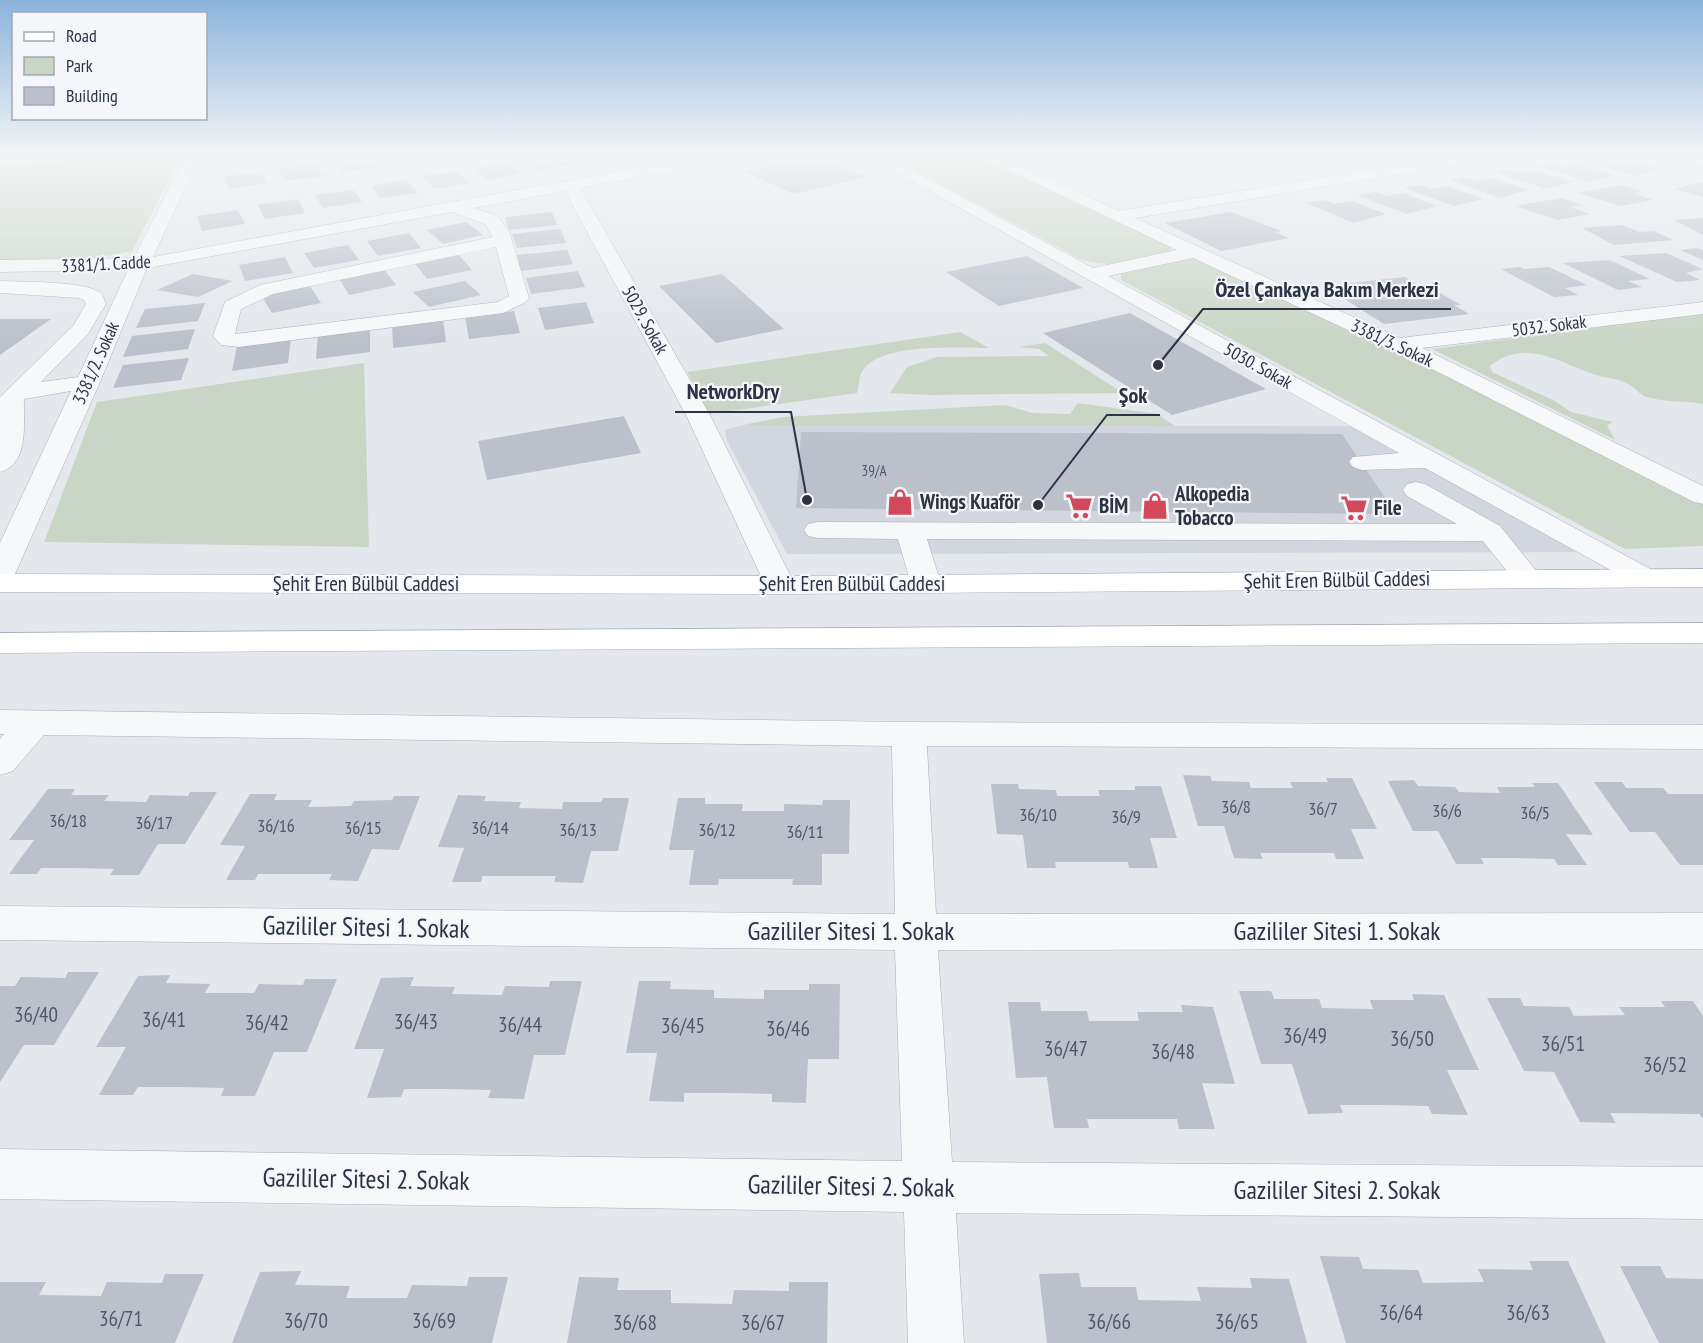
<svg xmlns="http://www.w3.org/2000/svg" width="1703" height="1343" viewBox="0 0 1703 1343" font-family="'PT Sans Narrow',sans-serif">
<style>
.built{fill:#d2d6de}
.green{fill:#c9d6c5}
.building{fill:#bbc0ca}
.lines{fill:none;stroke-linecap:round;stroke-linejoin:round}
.minor-casing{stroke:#a9aeb7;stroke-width:1}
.major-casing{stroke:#a3abb8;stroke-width:1}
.minor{fill:#f7f8fa;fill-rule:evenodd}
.major{fill:#fff;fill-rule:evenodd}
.labels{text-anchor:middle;stroke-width:4.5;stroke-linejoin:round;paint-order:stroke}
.far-number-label{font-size:15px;fill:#4f5766}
.far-street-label{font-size:18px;fill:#2b3445;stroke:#f4f6f9}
.number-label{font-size:18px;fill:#4f5766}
.poi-label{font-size:21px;font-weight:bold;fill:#2b3445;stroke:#f4f6f9;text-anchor:start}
.street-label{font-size:21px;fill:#2b3445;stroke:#f4f6f9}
.near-number-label{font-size:21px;fill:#4f5766}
.near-street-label{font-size:26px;fill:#2b3445;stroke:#f4f6f9}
.leader{fill:none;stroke:#2b3445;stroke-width:2}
.callout-dot{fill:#2b3445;stroke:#f4f6f9;stroke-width:2}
.callout-label{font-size:22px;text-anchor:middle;font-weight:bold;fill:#2b3445;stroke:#f4f6f9;stroke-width:4.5;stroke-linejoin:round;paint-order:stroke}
</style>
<rect width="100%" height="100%" fill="#e4e7ec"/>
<!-- built -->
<path class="built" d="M743,425L1353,426L1575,549L1576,552L787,554L727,441L725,430Z"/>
<!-- green -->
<path class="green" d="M168,153H183L132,251L87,260H0V165C37,168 72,155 108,156C127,156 150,165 168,153Z
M883,153H969L1171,246V251C1141,260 1111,269 1080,259Z
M1192,257L1572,434L1703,504V546L1625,549L1121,280V274L1126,271Z
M1703,313V404C1683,400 1664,403 1644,396C1638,393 1634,386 1626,383C1616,378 1606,378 1596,375C1559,363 1526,337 1490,366L1492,372L1555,401L1571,412L1613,422L1607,425L1615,440L1432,349Z
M960,332L989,348C959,348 882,342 863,370C859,376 859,387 857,393L709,414L687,372Z
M1045,343L1123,393L930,395L890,393L907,367L937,357L1049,356L1039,349L1018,347Z
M364,363L369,547L44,542L97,402Z
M1078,403L1157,414L1175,426L743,425L783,417L1005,405L1033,413L1070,414Z"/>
<!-- building -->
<path class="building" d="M231,153H271V154L234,159Z
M389,153H427L433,159L398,164Z
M575,153H614L620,158L588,163Z
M558,154L572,165L539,171L525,159Z
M370,156L379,167L343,172L335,161Z
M816,156L868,177L794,194L744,172Z
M1596,157L1608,161L1622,158L1659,169L1635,176L1581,160Z
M509,163L522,174L488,180L475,168Z
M1552,163L1564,167L1578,164L1615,175L1590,182L1537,166Z
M315,164L323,176L285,181L278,169Z
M1510,169L1522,173L1536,171L1573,182L1546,189L1494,172Z
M458,171L470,183L434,189L423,176Z
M261,172L267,183L229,189L223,177Z
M1465,177L1477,181L1492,178L1528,190L1500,198L1449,180Z
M407,180L418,193L380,198L371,186Z
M1699,182L1703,183V197L1675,189Z
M1421,185L1432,189L1448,186L1483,199L1454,206L1404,188Z
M1623,185L1643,192L1633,193L1653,200L1621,206L1578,193Z
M353,190L362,202L323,208L315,195Z
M1375,192L1386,196L1403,193L1437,206L1407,214L1357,195Z
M1562,198L1582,205L1571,207L1590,214L1558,220L1515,206Z
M298,199L305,213L265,219L258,205Z
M1324,200L1335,204L1352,201L1386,214L1354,223L1306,203Z
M238,210L245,224L202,231L197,216Z
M552,212L557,225L509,230L505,217Z
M1231,212L1281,231L1275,232L1289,238L1221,251L1165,223Z
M1703,218V235L1674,220Z
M466,222L483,235L443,244L427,230Z
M1622,225L1640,232L1654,231L1673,240L1614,245L1582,228Z
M561,229L566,243L517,248L512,234Z
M409,233L421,248L378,256L367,241Z
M348,245L359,260L314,268L304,253Z
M1697,248L1703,250V260L1680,250Z
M567,250L573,264L521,271L517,255Z
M1666,253L1703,269L1686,273L1700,280L1677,282L1619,256Z
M458,254L472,270L427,279L414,262Z
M1027,256L1083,288L999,306L946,272Z
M285,257L293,273L245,281L239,265Z
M1610,260L1650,279L1628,281L1642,287L1618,290L1563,263Z
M1520,267L1524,269L1549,267L1587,285L1565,288L1578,295L1554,297L1501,269Z
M384,269L396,285L349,295L338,277Z
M578,271L585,287L531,294L526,278Z
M193,274L233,281L198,297L157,290Z
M722,274L784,329L716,343L659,286Z
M1405,277L1418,285L1424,284L1461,305H1454L1469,314L1384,324L1324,286Z
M465,281L481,295L429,307L413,292Z
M310,286L321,303L272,313L261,295Z
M586,302L594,323L545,330L538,308Z
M205,303L198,321L136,328L145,309Z
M514,311L520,333L469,339L465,317Z
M1130,313L1266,389L1172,415L1043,333Z
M0,319H51L0,355Z
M443,319L446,342L393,348L392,325Z
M195,329L188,349L123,357L132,336Z
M370,329V352L316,359L318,335Z
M291,339L288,363L232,371L237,346Z
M189,358L181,380L113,388L123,365Z
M624,416L641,453L487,480L478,441Z
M801,432L1342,434L1396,514L796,508Z
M1183,775L1210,776L1212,781L1249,782L1251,788H1293L1290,782H1328L1326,778H1352L1377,829H1351L1364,859H1336L1334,853H1260L1263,859L1234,858L1224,826H1198Z
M1414,780L1418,786L1455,787L1459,792L1500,793L1497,787H1535L1532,783H1558L1593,835L1566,834L1587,865H1558L1554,859L1517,858H1481L1484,864H1456L1438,831H1413L1388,781Z
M1594,782H1622L1626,788H1663L1668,794H1703V865H1680L1655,832H1630Z
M991,784H1018L1019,789L1056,790L1057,796H1100L1098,790H1135V786H1161L1177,838H1150L1158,868H1129L1128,862H1055L1056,868H1027L1023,835L997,834Z
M48,789H75L71,795H109L104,801L146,802L150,795L188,796L190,792H217L185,844H158L139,875H110L114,869L78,868H41L37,874H9L34,840H9Z
M250,794H277L274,800H312L308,807L351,806L354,801L392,800L394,796H420L399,850L372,849L358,881L329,880L332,874H258L255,880H226L245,846L220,845Z
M458,795L486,796L484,801L521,802L519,808L562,809L563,802H601L603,798H629L618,851H591L583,883L554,882L556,876H482L481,882H452L464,848L438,847Z
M678,798H705V804H743L742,811H784V804L822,805L823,800H850L849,854H822V885H792L793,879H719L718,885H689L694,850H669Z
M68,972H99L54,1045H24L0,1082V986H15L21,977L65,978Z
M170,975L166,983L210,984L205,993H254L259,984L303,985L305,979H337L307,1052H274L255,1096H221L224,1088L181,1087H138L133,1095H99L126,1047H96L138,976Z
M414,977L410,986L455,987L452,994L502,995L505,986L549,987L550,981H582L565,1055H534L524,1099L488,1098L491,1090L448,1089H404L401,1097L367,1098L384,1049H354L381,978Z
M639,981H671L670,989L714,990V998L764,999V990H809V984H840L839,1059H808L806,1103L772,1102V1094L729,1093H684V1102L649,1101L657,1053H626Z
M1239,991H1271L1274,999H1319L1322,1008L1373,1009L1370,1000H1414L1412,994L1444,995L1479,1070H1447L1468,1115L1432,1114L1428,1106L1384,1105H1340L1343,1113L1308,1114L1292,1064H1261Z
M1487,998H1520L1524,1006L1569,1007L1574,1016L1625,1015L1619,1007H1665L1661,1001H1693L1703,1016V1119L1699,1114L1610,1113L1616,1123L1580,1122L1554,1072L1524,1071Z
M1008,1002H1040L1041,1011H1087L1089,1021H1139L1137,1012H1183L1181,1005L1213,1007L1235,1084L1202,1083L1215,1129H1179L1177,1119H1087L1089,1128H1054L1047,1077L1016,1078Z
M1320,1256L1359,1257L1363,1269L1418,1270L1423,1283L1484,1282L1478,1269L1533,1270L1529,1261H1568L1606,1343H1346Z
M1620,1266H1660L1666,1278L1703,1279V1343H1659Z
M301,1271L295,1285L350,1286L346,1298H407L412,1285L467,1286L469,1277H508L492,1343H232L260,1272Z
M1079,1273L1081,1287H1136L1138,1300L1201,1301L1197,1287L1252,1288L1250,1278L1289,1279L1307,1343H1047L1039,1274Z
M165,1274H204L175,1343H0V1282H46L39,1295L101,1296L107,1282L162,1283Z
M579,1277L619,1278L617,1290H671V1303L732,1304L734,1290L789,1291V1282H828L827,1343H567Z"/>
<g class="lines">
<defs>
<path id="minor" d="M29,153H90L83,157L0,164V156Z
M187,153H201L153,257L718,153H749L742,157L580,188L711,417L795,585L791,591L780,594L769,591L765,585L687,417L565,191L473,208L497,216L509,231L529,298L526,302L503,313L239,347L221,345L213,336L225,302L260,285L493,237L485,224L452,212L147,268L100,382L15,574L10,580L0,583V543L71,391L24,399C23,423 30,464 0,472V397L73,326L86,304L84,300L79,298L0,293V281C21,282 84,281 99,292C103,294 104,300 106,304L88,334L41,382L78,377L128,270L0,272V260L134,258ZM496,247L509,296L498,302L235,334L241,309L273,294Z
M862,153H880L1093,268L1177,250L972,153H991L1119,211L1474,153H1509L1502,157L1135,218L1400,338L1703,302V314L1422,348L1703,486V504L1694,502L1442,374L1193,258L1108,276L1656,572L1661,578L1656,584L1646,587L1636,584L1425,468L1362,470L1353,467L1349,462L1353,457L1399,453Z
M1416,482L1425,484L1500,526L1542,578L1537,584L1527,587L1517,584L1483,541L927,539L941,584L937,590L926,593L915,590L911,584L898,539L818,538L808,536L804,530L808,524L818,522L1457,524L1407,496L1403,490L1407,484Z
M0,710L909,722L1703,725V749L927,746L936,914L1703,913V949L938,950L952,1162L1703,1167V1219L956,1213L964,1343H908L904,1212L0,1199V1149L902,1161L895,950L0,940V906L895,914L892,746L44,735L13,771L0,775V739L4,734H0Z"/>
<path id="major" d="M1662,153H1686L1703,157V166L1664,156Z
M1703,569V587L780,594L0,592V574L780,576Z
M1703,623V643L0,653V633Z"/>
</defs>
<!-- minor casing -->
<use href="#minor" class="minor-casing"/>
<!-- major casing -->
<use href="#major" class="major-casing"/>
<!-- minor -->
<use href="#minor" class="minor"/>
<!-- major -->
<use href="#major" class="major"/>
</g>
<!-- sky -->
<linearGradient id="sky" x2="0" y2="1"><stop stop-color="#8bb4dd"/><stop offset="0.45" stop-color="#f3f4f6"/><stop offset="1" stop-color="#f3f4f6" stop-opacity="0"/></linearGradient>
<rect width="1703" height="341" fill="url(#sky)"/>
<!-- icons -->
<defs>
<symbol id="shop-bare" viewBox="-9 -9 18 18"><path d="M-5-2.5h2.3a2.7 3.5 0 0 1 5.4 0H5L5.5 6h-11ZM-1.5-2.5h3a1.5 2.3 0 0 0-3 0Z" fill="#d1495b" stroke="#f4f6f9" stroke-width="2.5" paint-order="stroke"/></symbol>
<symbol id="supermarket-bare" viewBox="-9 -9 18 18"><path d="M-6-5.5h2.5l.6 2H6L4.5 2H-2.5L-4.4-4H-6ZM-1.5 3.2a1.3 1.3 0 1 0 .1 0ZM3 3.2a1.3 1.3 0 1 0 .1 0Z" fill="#d1495b" stroke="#f4f6f9" stroke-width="2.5" paint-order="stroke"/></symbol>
</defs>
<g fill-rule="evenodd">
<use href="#shop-bare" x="881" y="483" width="38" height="38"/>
<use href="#supermarket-bare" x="1060" y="487" width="38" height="38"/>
<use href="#shop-bare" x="1136" y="487" width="38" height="38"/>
<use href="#supermarket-bare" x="1335" y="489" width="38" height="38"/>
</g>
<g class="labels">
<!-- far-number labels -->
<g class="far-number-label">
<text x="874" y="476">39/A</text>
</g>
<!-- far-street labels -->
<g class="far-street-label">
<text transform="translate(106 264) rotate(-3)" y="6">3381/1. Cadde</text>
<text transform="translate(645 320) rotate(61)" y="6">5029. Sokak</text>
<text transform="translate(1549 326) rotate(-7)" y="6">5032. Sokak</text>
<text transform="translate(1392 343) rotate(25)" y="6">3381/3. Sokak</text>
<text transform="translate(96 363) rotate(-66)" y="6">3381/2. Sokak</text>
<text transform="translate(1258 366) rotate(29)" y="6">5030. Sokak</text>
</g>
<!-- number labels -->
<g class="number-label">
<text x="1236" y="813">36/8</text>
<text x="1323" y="815">36/7</text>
<text x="1447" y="817">36/6</text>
<text x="1535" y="819">36/5</text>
<text x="1038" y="821">36/10</text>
<text x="1126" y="823">36/9</text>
<text x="68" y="827">36/18</text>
<text x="154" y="829">36/17</text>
<text x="276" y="832">36/16</text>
<text x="363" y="834">36/15</text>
<text x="490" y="834">36/14</text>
<text x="578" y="836">36/13</text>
<text x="717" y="836">36/12</text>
<text x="805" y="838">36/11</text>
</g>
<!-- poi labels -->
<g class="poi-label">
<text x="1175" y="501">Alkopedia<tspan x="1175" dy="24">Tobacco</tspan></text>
<text x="920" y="509">Wings Kuaför</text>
<text x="1099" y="513">BİM</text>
<text x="1374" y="515">File</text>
</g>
<!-- street labels -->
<g class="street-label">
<text transform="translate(1337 580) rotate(-1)" y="7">Şehit Eren Bülbül Caddesi</text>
<text x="366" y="591">Şehit Eren Bülbül Caddesi</text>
<text x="852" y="591">Şehit Eren Bülbül Caddesi</text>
</g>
<!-- near-number labels -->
<g class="near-number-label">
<text x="36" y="1022">36/40</text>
<text x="164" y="1027">36/41</text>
<text x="416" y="1029">36/43</text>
<text x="267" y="1030">36/42</text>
<text x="520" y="1032">36/44</text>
<text x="683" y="1033">36/45</text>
<text x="788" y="1036">36/46</text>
<text x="1305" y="1043">36/49</text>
<text x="1412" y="1046">36/50</text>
<text x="1563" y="1051">36/51</text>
<text x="1066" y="1056">36/47</text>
<text x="1173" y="1059">36/48</text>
<text x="1665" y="1072">36/52</text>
<text x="1401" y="1320">36/64</text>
<text x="1528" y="1320">36/63</text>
<text x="121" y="1326">36/71</text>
<text x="306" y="1328">36/70</text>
<text x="434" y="1328">36/69</text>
<text x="1109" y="1329">36/66</text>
<text x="1237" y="1329">36/65</text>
<text x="635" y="1330">36/68</text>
<text x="763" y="1330">36/67</text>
</g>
<!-- near-street labels -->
<g class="near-street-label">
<text transform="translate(366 927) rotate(1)" y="9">Gazililer Sitesi 1. Sokak</text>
<text x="851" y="940">Gazililer Sitesi 1. Sokak</text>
<text x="1337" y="940">Gazililer Sitesi 1. Sokak</text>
<text transform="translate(366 1179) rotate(1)" y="9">Gazililer Sitesi 2. Sokak</text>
<text transform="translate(851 1186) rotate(1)" y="9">Gazililer Sitesi 2. Sokak</text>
<text x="1337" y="1199">Gazililer Sitesi 2. Sokak</text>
</g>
</g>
<!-- callouts -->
<path class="leader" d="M1158 365L1203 309H1451M807 500L791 412H675M1038 505L1107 415H1160"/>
<g class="callout-dot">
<circle cx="1158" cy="365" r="6"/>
<circle cx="807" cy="500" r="6"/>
<circle cx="1038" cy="505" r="6"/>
</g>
<g class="callout-label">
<text x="1327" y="297">Özel Çankaya Bakım Merkezi</text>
<text x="733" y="399">NetworkDry</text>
<text x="1133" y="403">Şok</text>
</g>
<!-- legend -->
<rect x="12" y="12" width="195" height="108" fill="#f4f6f9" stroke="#a4a8b1" stroke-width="1.5"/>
<rect x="24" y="32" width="30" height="9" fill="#ffffff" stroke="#a4a8b1" stroke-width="1.5"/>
<text x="66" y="42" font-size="18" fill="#2b3445">Road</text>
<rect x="24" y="57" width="30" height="18" fill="#c9d6c5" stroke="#a4a8b1" stroke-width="1.5"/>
<text x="66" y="72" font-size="18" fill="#2b3445">Park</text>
<rect x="24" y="87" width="30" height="18" fill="#bbc0ca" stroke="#a4a8b1" stroke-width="1.5"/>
<text x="66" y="102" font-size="18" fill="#2b3445">Building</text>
</svg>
